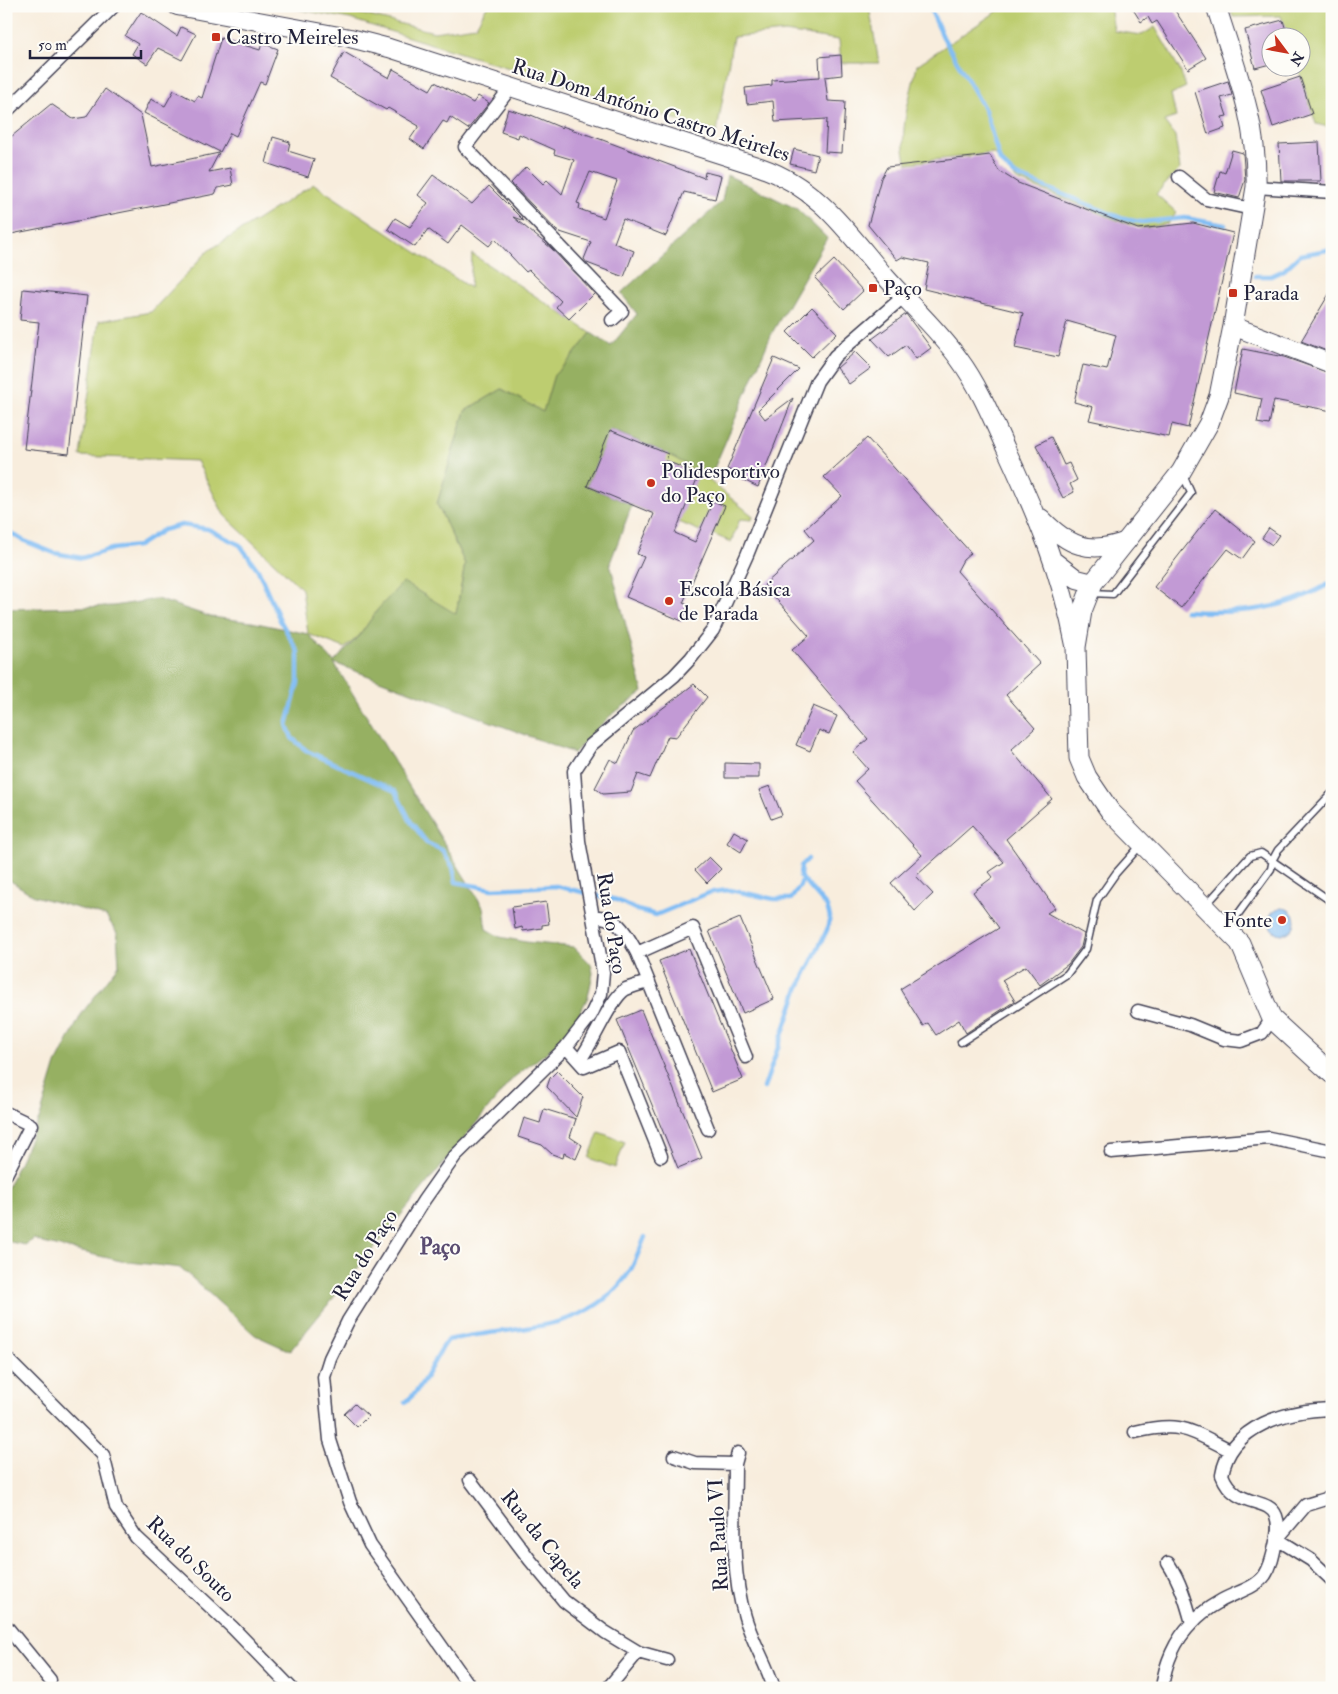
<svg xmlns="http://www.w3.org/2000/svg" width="1338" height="1694" viewBox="0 0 1338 1694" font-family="'IM FELL Double Pica',serif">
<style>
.green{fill:#bdcd70;stroke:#707856}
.forest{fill:#96b062;stroke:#5c694e}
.water{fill:#81bdf4;stroke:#527098}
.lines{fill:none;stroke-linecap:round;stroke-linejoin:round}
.stream{stroke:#81bdf4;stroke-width:4.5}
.building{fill:#c29ad5;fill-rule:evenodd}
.lane-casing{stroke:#424053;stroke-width:9}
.street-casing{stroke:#424053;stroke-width:15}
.secondary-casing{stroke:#424053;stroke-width:20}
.primary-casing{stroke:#424053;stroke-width:21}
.lane{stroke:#fff;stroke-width:6}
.street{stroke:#fff;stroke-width:12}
.secondary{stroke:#fff;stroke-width:18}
.primary{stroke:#fff;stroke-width:19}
.poi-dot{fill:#c8321e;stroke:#fdfcf7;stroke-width:2}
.labels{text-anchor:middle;stroke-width:4;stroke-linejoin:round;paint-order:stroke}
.poi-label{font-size:21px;fill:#22223b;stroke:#fdfcf7;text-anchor:start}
.street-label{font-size:21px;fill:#22223b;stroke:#fdfcf7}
.neighbourhood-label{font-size:22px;font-weight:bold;fill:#5a4c71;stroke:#fdfcf7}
</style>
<rect width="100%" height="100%" fill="#fdfcf7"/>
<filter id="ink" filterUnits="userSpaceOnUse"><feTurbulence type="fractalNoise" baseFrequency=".02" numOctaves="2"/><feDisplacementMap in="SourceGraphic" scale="10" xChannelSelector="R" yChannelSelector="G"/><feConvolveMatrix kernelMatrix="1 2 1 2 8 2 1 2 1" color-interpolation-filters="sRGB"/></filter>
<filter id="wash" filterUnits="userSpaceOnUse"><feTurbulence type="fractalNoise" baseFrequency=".0096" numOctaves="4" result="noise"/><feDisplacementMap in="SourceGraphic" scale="20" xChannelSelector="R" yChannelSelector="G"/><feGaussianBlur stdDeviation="1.12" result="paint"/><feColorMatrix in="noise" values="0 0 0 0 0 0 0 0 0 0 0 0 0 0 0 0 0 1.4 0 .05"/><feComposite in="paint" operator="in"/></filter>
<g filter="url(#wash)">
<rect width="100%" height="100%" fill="#f8eddd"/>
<!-- green -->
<path class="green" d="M280,6H321L345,10L434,32L476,26L487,6H869L879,63H841L839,40L785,32L733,37L717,132L350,19Z
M1005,6H1110L1114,31L1142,35L1155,27L1180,70L1186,87L1171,94L1176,117L1164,121L1175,136L1180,169L1156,194L1176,212L1168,224L1142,228L1122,222L1017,180L993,153L907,163C897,133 911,95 917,65Z
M1229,6H1332V128L1316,124L1298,68H1300V38L1288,37L1281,16L1233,17Z
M314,184L470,288L472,254L591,333L567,363L554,375L543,412L502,389L465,411L437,504L465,564L456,614L378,609L360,635L345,648L308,634L302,589L224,515L197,461L80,456L99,321L151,312L208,251Z
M610,430L668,454L695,469L753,516L752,520L740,519L731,542L701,529L700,531L679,522L678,524L587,486Z
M599,1132L625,1142L615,1168L589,1158Z"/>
<!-- forest -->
<path class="forest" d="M727,175L797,209L827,238L772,333L709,480C680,457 645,444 611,430L587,486L632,505L610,563L643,692L610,716L574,753L334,663L483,907L486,929L500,937L526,942L574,947L591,964L593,973L588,997L568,1036L513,1078L290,1351L255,1335L181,1268L121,1261L43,1243L34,1239L25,1245L6,1241V1191L40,1117L56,1064L82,1013L119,965L117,933L106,916L34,896L6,878V609L114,606L157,599L211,617L252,622L308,634L334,662L360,635L378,609L403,582L456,614L465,564L437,504L465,411L502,389L543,412L554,375L567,363L591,333L611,346L637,314L621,293L722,201Z"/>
<!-- water -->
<path class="water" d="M1269 921a13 13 0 1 1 26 0a13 13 0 1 1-26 0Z"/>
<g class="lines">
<!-- stream -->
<path class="stream" d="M929,6L943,37L985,110L1000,161L1015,175L1124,219L1142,222L1185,218L1225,225
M1255,276H1271L1284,270L1300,255L1332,249
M6,530L22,540L54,553L82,558L112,549L138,546L163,530L182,525L208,529L240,545L258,570L280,620L298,652V683L287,725L292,738L307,751L395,791L411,822L427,843L442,850L453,867L456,882L492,889L556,886L617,900L637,910L656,915L711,892L730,890L774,899H791L800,886L802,880
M1185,611C1239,614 1285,611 1332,582
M764,1088L798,989L827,930L830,917L827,907L800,876L801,866L808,859
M405,1402C425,1388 432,1359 448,1340C515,1324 587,1337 630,1271C636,1261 640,1248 645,1237"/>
</g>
<g id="blocks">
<!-- building -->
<path class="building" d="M1131,6H1172L1206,58L1188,69L1157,21L1152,24L1148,17L1141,22Z
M141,12L177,36L181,27L196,34L182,60L158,48L147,64L132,54L138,44L125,36Z
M1283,20L1288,38H1270V64L1255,68L1245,30Z
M221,38L260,50L262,43L278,49L265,84L260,82L236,136L230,133L220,152L144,113L151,99L165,106L174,90L195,101L198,96L202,98Z
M344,52L389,78L393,69L430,90L435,82L473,103L478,96L489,103L468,129L450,117L447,123L443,121L424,149L410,139L419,126L388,108L386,110L330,78Z
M841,55L842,75L825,77L828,101L845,102L842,153L825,152L827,119L775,122L773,101L747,104L745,88L772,85V80L820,77L819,57Z
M1300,77L1312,114L1273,127L1261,90Z
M1228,81L1232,95L1221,98L1227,116L1222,117L1225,128L1208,134L1195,92Z
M105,89L141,115L152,167L219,153L209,172L230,168L233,185L218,188L215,194L6,235V141L51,104L73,119L86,117Z
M508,109L531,116V115L562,128V126L600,139L704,178L705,172L721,176L715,199L684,192L666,236L623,219L614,243L634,251L624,277L587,263L584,259L591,242L557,231L511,183L526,167L543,184L547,180L562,194L574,160L554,154L555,150L519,134L518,138L501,132ZM590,172L617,181L604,218L579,209L580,204L577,203Z
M273,137L290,142L288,151L314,159L308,177L266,163Z
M1319,142L1321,181H1281L1279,144Z
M794,149L818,155L814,170L790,164Z
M1232,150L1243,153L1245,180L1239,198L1214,192L1220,171L1225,173Z
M990,155L999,171L1018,183L1138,229L1193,223L1233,233L1188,428L1172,424L1169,437L1089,420L1093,407L1074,402L1083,365L1107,370L1116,335L1067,321L1058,357L1015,348L1023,313L924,289L929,263L902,257L897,260L868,225L881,178L887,167Z
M433,175L472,204L489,186L524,221L513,217L551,248L594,294L569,319L556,307L561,301L529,270L526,272L495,239L489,246L462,225L448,244L428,229L415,247L388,229L395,218L410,227L428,203L418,195Z
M834,260L863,291L844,309L815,278Z
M23,289L87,296L69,454L24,449L39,322L20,320Z
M1332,289V353L1301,341Z
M812,307L837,333L812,357L787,332Z
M906,314L931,348L916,359L906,345L889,357L872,339Z
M1243,349L1284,357L1332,374V411L1274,400L1269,425L1257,423L1262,399L1234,393Z
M855,352L871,368L849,384L837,368Z
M774,358L799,369L758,410L765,419L793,398L758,487L735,476L736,473L727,469Z
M610,430L668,454L666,461L699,474L675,533L695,542L713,501L725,506L683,603L688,605L682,621L626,597L644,557L637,554L654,514L587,486Z
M1051,437L1064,465L1069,463L1077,480L1070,484L1074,492L1063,498L1036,445Z
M867,438L971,553L963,560L957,571L1040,664L1006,695L1035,728L1011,750L1052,799L1006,839L1055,908L1047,913L1084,934L1081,947L1068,964L1040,985L1026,966L1002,980L1015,1001L966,1033L959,1020L936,1035L928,1023L923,1026L900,989L999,928L973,892L993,877L989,872L1004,862L972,826L916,876L933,894L915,911L891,883L922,855L855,781L868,769L853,752L868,739L792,650L809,636L764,585L814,540L805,529L842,496L824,477Z
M1215,509L1255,541L1242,559L1228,549L1181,608L1154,587Z
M1269,528L1279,535L1272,545L1262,538Z
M694,684L707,697L676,737L668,736L650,778L638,774L631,792L603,794L595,788L610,759L618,763L633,731Z
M813,706L837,716L829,734L819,730L810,751L796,745Z
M725,763L759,764V778H725Z
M770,786L782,815L771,819L759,790Z
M734,831L748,839L741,852L727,843Z
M709,857L721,869L707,883L695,870Z
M546,902L549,924L542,925V928L523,931L522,927L515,929L512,907Z
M740,918L774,999L743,1013L709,931Z
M689,949L743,1079L712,1092L659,961Z
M641,1010L702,1158L678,1168L617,1020Z
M557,1071L583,1097L576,1117L547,1087L550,1078Z
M544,1109L576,1119L570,1137L582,1145L576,1159L564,1153L563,1158L552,1154L542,1145L518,1137L524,1118L540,1123Z
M355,1404L368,1416L357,1427L344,1414Z"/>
</g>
</g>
<g filter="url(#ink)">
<use href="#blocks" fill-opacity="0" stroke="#424053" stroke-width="1"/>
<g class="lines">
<defs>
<path id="lane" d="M1091,593L1113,594L1191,493L1183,475
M1206,905L1250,856L1261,853L1332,902
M1228,928L1271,869L1273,859L1278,850L1332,793
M961,1042L1067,974L1086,949L1097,900L1116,873L1140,846"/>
<path id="street" d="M511,87L465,147L622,311L612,320
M6,112L114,6
M1179,177L1206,199L1252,209
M1256,187L1332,192
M593,917C618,915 626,933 637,953L708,1129
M637,953L693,928L746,1057
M1138,1011L1190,1025L1224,1039L1241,1041L1262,1033L1272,1019
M566,1047L584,1067L619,1052L661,1156
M579,1061C593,1044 611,997 626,989C633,986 641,984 649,982
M6,1113L31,1125L6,1174
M1111,1152L1269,1138L1332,1151
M6,1358L103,1455L116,1507L136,1537L233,1628L291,1688
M1135,1432C1182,1421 1189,1430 1230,1450
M738,1453L735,1464C735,1514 730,1568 745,1617C752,1641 766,1663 774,1688
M674,1456L695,1463L735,1464
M470,1480L530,1560L564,1601L605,1632L638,1652L608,1688
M1332,1497L1306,1505L1277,1539L1311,1560L1332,1580
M1168,1563C1180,1581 1186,1601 1192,1623
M6,1626L50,1680
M638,1652L667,1660
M471,1688L370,1545L350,1502L330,1440L324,1377L330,1358L348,1321L424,1200L455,1156L566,1047L591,1015L601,994L603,972L579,841L574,771L591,745L674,676L691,658L713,630L747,555L817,381L835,356L903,297
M1162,1688C1165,1664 1175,1640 1192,1623C1199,1615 1210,1607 1219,1602C1233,1593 1255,1589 1265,1575C1271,1566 1273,1556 1275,1546C1277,1537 1280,1526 1276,1516C1268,1496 1235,1509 1222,1475C1230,1425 1288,1410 1332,1409"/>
<path id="secondary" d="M177,6L350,38L389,48L760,167C817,187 846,230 883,274C908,303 937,328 959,359C979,386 992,418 1006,449C1037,516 1061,572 1075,645
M1233,326L1332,364
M1041,518C1068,546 1089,555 1127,541
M1055,562L1077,579L1093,583"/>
<path id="primary" d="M1216,6C1235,67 1258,123 1256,187L1233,326L1219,396L1209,423L1181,472L1093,583L1082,611L1076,647L1079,758L1087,777L1110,811L1240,943L1272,1019L1332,1074"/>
</defs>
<!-- lane casing -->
<use href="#lane" class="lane-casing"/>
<!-- street casing -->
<use href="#street" class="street-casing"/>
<!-- secondary casing -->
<use href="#secondary" class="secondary-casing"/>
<!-- primary casing -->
<use href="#primary" class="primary-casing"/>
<!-- lane -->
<use href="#lane" class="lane"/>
<!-- street -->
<use href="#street" class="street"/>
<!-- secondary -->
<use href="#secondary" class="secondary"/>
<!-- primary -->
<use href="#primary" class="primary"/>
</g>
</g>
<!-- markers -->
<g class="poi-dot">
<rect x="211" y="32" width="10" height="10" rx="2.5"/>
<rect x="868" y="283" width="10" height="10" rx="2.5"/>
<rect x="1228" y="288" width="10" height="10" rx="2.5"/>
<circle cx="651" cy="483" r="5"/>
<circle cx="669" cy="601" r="5"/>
<circle cx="1282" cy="920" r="5"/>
</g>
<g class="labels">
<!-- poi labels -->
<g class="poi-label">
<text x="226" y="44">Castro Meireles</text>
<text x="883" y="295">Paço</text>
<text x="1243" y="300">Parada</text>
<text x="661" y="478">Polidesportivo<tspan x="661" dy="24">do Paço</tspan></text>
<text x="679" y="596">Escola Básica<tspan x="679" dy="24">de Parada</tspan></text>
<text x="1272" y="927" text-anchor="end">Fonte</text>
</g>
<!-- street labels -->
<g class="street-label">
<text transform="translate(651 110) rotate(18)" y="7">Rua Dom António Castro Meireles</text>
<text transform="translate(612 923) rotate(81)" y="7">Rua do Paço</text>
<text transform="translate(365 1255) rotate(-58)" y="7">Rua do Paço</text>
<text transform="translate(718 1535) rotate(-93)" y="7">Rua Paulo VI</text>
<text transform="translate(543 1539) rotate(51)" y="7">Rua da Capela</text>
<text transform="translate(191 1559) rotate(44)" y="7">Rua do Souto</text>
</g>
<!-- neighbourhood labels -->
<g class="neighbourhood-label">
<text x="440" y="1254">Paço</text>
</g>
</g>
<!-- margin -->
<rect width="1338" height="1694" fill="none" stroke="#fdfcf7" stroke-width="25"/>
<!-- north arrow -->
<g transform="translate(1286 52) rotate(122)"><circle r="24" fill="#fdfcf7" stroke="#a5a5ac"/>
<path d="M0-4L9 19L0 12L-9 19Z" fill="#c8321e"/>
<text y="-8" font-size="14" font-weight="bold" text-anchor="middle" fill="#22223b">N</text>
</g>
<!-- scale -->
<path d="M30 50v8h111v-8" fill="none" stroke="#22223b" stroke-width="2.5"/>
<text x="38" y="50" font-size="15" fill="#22223b" stroke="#fdfcf7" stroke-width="4" paint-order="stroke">50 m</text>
</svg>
